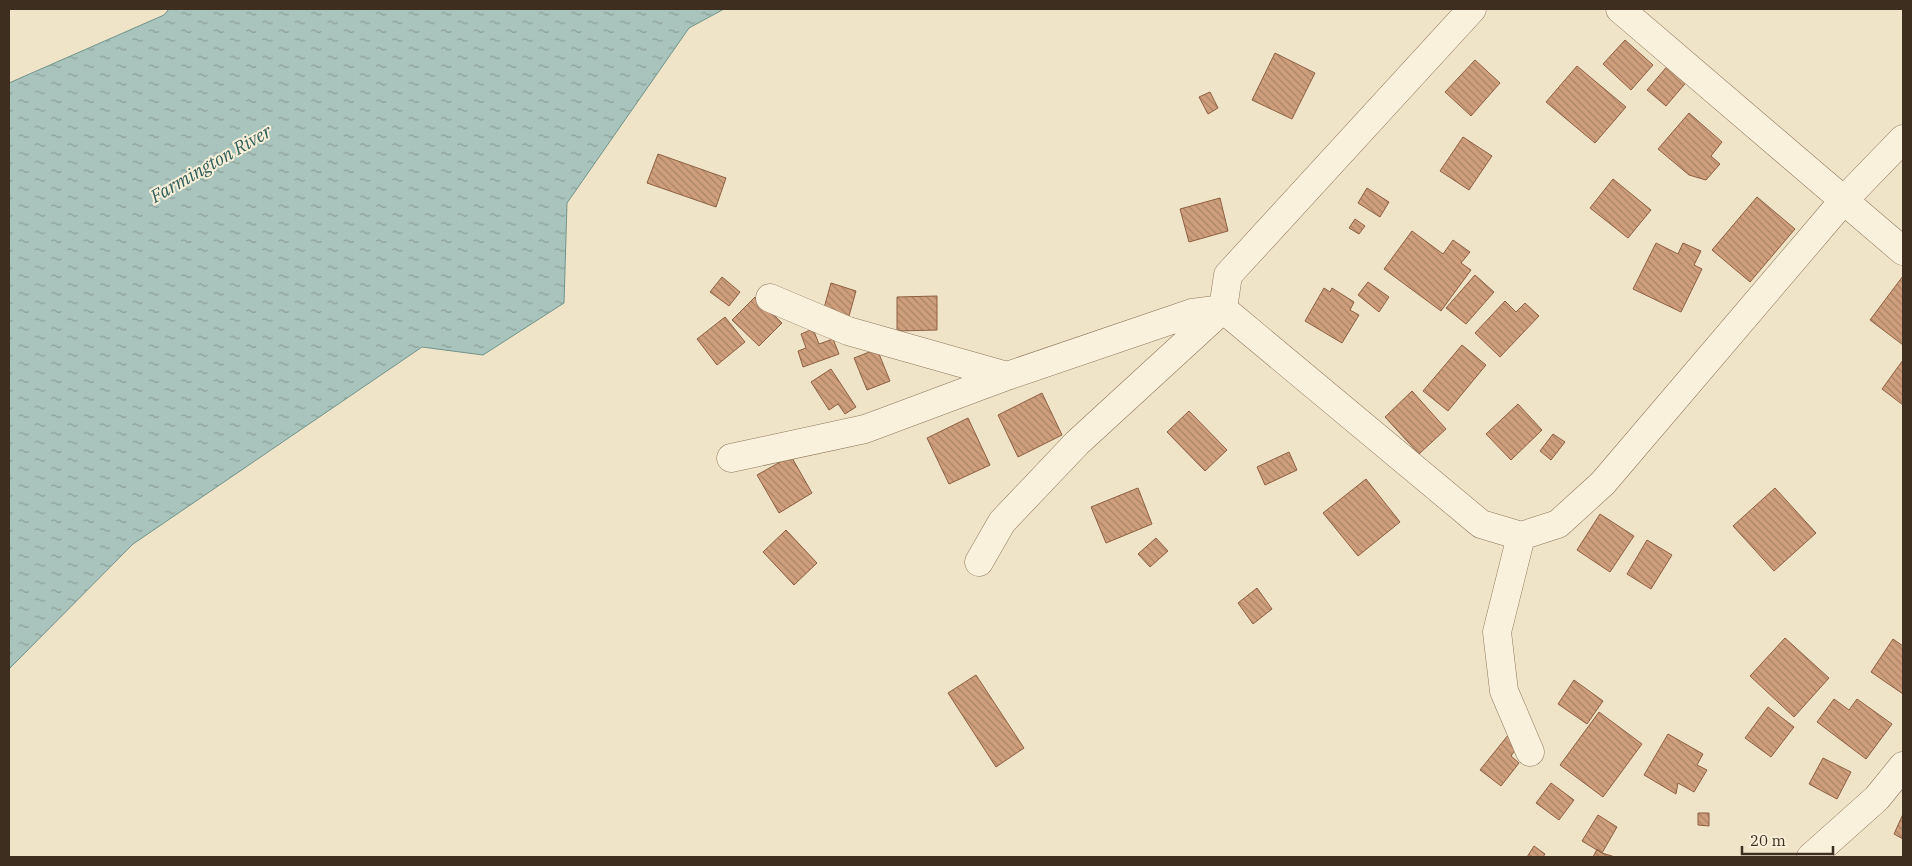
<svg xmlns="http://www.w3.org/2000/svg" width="1912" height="866" viewBox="0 0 1912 866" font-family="'IBM Plex Serif',serif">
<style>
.water{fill:url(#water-ripples);stroke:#6f938a}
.building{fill:url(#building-back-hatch);stroke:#8d5f41}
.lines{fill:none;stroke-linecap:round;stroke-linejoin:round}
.minor-casing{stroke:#8d765c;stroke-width:29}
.minor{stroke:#faf1dc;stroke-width:28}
.labels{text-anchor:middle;stroke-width:4;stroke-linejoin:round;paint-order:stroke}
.water-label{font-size:18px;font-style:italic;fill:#2f5d5a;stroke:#f7eed8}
</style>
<defs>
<pattern id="water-ripples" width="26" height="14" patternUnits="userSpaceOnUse" patternTransform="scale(1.25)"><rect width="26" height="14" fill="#a9c4bc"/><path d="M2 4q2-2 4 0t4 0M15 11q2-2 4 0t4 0" fill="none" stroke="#8ba098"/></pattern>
<pattern id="building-back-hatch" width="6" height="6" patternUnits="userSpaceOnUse" patternTransform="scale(1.25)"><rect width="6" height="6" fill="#cf9f7d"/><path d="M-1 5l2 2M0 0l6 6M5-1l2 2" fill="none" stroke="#a98266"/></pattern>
</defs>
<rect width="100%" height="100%" fill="#f0e4c8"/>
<!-- water -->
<path class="water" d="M169,9H724L689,28L567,203L564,303L483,355L422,347L133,544L9,669V83L164,15Z"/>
<!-- building -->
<path class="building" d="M1625,40L1653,65L1631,90L1603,64Z
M1275,53L1315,73L1292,119L1252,100Z
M1475,60L1500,83L1471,116L1445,92Z
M1670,63L1690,78L1666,106L1647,90Z
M1577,66L1626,107L1595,143L1546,102Z
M1210,92L1218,108L1208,114L1199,97Z
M1689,113L1722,142L1711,156L1720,164L1706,180L1689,175L1658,149Z
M1463,137L1492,156L1469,190L1440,171Z
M658,154L726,178L716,207L647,183Z
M1613,179L1651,210L1628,238L1590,208Z
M1367,188L1389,202L1380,217L1358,203Z
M1757,197L1795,229L1750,282L1712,250Z
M1220,198L1228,231L1189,242L1180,209Z
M1355,219L1365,226L1359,234L1349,228Z
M1412,231L1443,254L1453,240L1470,252L1461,263L1471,270L1441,311L1384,269Z
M1656,243L1678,254L1683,243L1701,251L1694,265L1702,269L1681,312L1633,289Z
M1475,275L1494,292L1466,324L1446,308Z
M1903,276V345L1870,320Z
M722,277L740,292L729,306L710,292Z
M1368,282L1389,297L1379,312L1358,295Z
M831,283L856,291L849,316L824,308Z
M1324,288L1330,292L1332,288L1354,302L1350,310L1359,315L1342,343L1305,321Z
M937,296V330L897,331V297Z
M755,297L782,323L759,346L732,320Z
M1505,301L1516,312L1525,303L1539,316L1500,357L1475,333Z
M725,317L745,342L717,365L697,339Z
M813,329L819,344L833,339L839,354L803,367L798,351L806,348L801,334Z
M1462,345L1486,365L1448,411L1423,391Z
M877,349L890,381L867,390L854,358Z
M1903,360V405L1882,389Z
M831,369L856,407L845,414L838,404L829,410L811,382Z
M1412,391L1446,429L1419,454L1385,417Z
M1042,393L1062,435L1018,457L998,415Z
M1518,404L1542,430L1511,460L1486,434Z
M1189,411L1227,450L1205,471L1167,432Z
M968,418L990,465L949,484L927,438Z
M1553,434L1565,442L1551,460L1540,451Z
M1289,452L1297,470L1265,485L1257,467Z
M791,456L812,493L779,513L757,475Z
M1366,479L1400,522L1358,556L1323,513Z
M1138,488L1152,524L1106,543L1091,507Z
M1775,488L1816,533L1774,571L1733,526Z
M1600,514L1634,536L1610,572L1577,550Z
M786,530L817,563L794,585L763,552Z
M1156,538L1168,551L1150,567L1138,554Z
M1647,540L1672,555L1651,589L1627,574Z
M1257,588L1272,609L1253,624L1238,603Z
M1785,638L1829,678L1794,717L1750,676Z
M1893,639L1903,646V694L1871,672Z
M976,675L1024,748L996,767L948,693Z
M1574,680L1603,701L1587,724L1558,704Z
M1834,699L1849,710L1857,699L1892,724L1866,759L1817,722Z
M1768,707L1794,727L1771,757L1745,738Z
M1599,712L1642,744L1603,797L1560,765Z
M1509,734L1520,743L1511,756L1519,763L1501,786L1480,770Z
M1668,734L1703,754L1697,765L1707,770L1694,792L1678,783L1676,794L1644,775Z
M1823,758L1851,772L1837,799L1809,784Z
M1551,783L1574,800L1559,820L1536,803Z
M1698,813H1709V826L1698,825Z
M1903,814V839L1894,834Z
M1598,815L1617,827L1602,853L1582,841Z
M1534,846L1545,854L1543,857H1527Z
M1597,849L1602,853L1615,857H1593Z"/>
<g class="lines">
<defs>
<path id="minor" d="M1620,9L1903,251
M770,298L848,331L1007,376
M731,458L865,429L1007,376L1192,313L1223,309L1481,524L1521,536L1558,524L1603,483L1844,200L1903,139
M1521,536L1497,632L1504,691L1530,752
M979,562L1002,522L1077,443L1223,309L1228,275L1472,9
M1811,857L1877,798L1903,766"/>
</defs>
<!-- minor casing -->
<use href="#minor" class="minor-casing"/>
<!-- minor -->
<use href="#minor" class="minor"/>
</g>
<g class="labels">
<!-- water labels -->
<g class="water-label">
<text transform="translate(211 164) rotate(-30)" y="6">Farmington River</text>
</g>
</g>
<!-- border -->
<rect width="1912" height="866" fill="none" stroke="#3d2e20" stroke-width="20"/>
<!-- scale -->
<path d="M1742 846v8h91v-8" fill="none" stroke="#3d2e20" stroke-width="2.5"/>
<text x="1750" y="846" font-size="15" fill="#3d2e20" stroke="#f7eed8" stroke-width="4" paint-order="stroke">20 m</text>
</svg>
